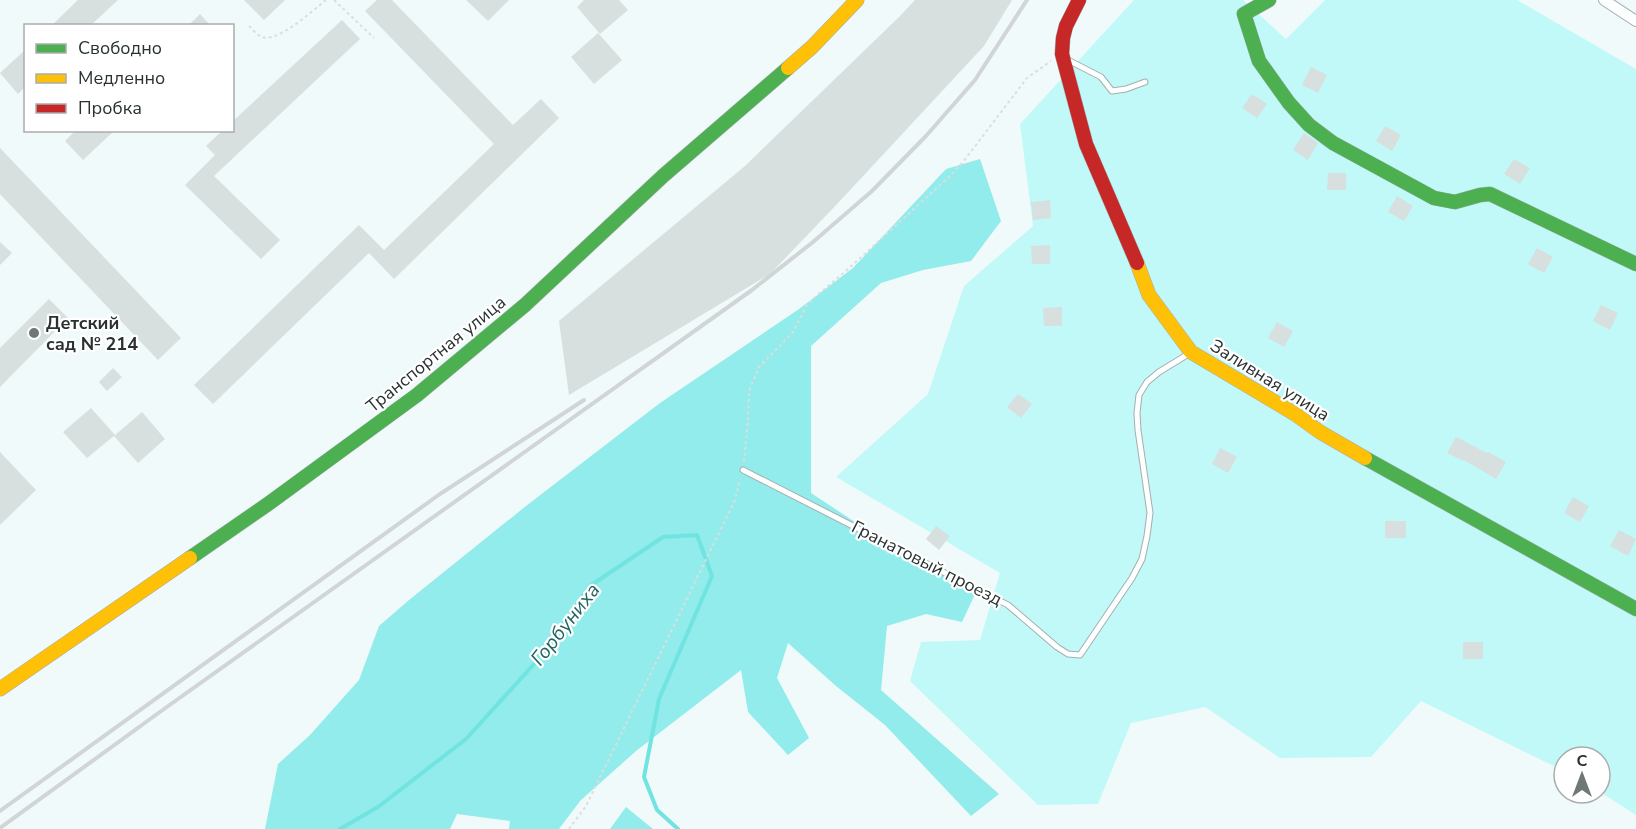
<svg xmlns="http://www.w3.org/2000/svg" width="1636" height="829" viewBox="0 0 1636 829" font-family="'Nunito Sans',sans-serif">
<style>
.green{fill:#c1f9f8}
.forest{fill:#91eceb}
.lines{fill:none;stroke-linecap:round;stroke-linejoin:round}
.stream{stroke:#71e4e2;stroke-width:4}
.building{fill:#d7dfdf}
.lane-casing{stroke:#a6aeae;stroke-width:7}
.street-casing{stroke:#a6aeae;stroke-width:12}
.fast-casing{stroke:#a6aeae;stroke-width:15}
.slow-casing{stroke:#a6aeae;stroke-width:15}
.jam-casing{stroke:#a6aeae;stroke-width:15}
.path{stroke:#dcdede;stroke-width:2;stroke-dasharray:3 3;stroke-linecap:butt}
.lane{stroke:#fdfefe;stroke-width:5}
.street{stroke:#fdfefe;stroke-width:10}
.fast{stroke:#4caf50;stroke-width:14}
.slow{stroke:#ffc107;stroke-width:14}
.jam{stroke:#c62828;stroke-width:14}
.rail{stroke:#d1d5d5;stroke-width:4}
.poi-dot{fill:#6f7777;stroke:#fff;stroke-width:2}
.labels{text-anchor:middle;stroke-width:4.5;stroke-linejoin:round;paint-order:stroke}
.poi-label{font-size:18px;font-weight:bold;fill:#2a3131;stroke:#fff;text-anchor:start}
.street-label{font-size:18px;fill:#2a3131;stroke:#fff}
.water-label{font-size:20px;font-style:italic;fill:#256361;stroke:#fff}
</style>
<rect width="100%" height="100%" fill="#f0fafa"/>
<!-- green -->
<path class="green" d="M1134,0H1243L1286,39L1325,0H1517L1636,69V815L1600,792V757H1564V771L1421,701L1371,757L1280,758L1205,707L1131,723L1098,804L1038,805L910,681L921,642L980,640L1000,573L836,477L928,394L964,286L1033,226L1020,124Z"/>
<!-- forest -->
<path class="forest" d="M980,159L1001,221L971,261L923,270L881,283L811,346V493L864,528L977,590L962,622L926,614L887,626L881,690L999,794L971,816L885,725L836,686L788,643L777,678L809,738L788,755L748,712L741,670L636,751L580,801L559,829H509L510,821L457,814L450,829H265L278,764L310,735L359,680L379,626L409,600L526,506L660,403L799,309L853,268L946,169Z
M626,807L653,829H610Z"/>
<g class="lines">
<!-- stream -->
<path class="stream" d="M340,829L378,807L466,739L535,663L590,586L663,537L697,535L712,576L659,699L644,777L657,810L678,829"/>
</g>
<!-- building -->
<path class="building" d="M78,0H118L90,26H51Z
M244,0H285L264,20Z
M377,0H392L513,125L541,99L559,118L394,279L369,253L213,404L194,385L359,225L384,250L494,144L365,11Z
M466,0H509L488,21Z
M584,0H619L628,10L600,34L577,7Z
M915,0H1012L984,46L839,202L770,274L569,395L559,321L745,166L899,17Z
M200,14L211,26H188Z
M342,20L360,39L214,176L280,240L261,259L185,185L215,155L206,146L223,130H232V122Z
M598,33L622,60L594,84L571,57Z
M26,49V86L18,94L0,73Z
M1311,67L1327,75L1318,93L1302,85Z
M1252,94L1267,104L1257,118L1242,108Z
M1385,126L1401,135L1392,151L1376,141Z
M76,130H115L83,160L65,141Z
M1304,133L1318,143L1308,160L1293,150Z
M0,148L181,338L158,360L0,194Z
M1514,159L1530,168L1520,184L1504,174Z
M1328,173H1346V190H1327Z
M1397,196L1413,206L1404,221L1388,212Z
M1050,200L1051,218L1033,220L1031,202Z
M0,242L12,253L0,265Z
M1050,245V264H1032L1031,246Z
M1537,248L1553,257L1544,273L1528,264Z
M49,299L68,318L0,387V348Z
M1601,305L1618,313L1610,330L1593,321Z
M1062,307V326H1044L1043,308Z
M1277,322L1293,331L1284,347L1268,338Z
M113,368L122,377L107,391L99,382Z
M1018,394L1032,404L1021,418L1007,407Z
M91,408L115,435L87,458L63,432Z
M142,412L165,439L138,463L114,436Z
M1456,437L1487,453L1488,452L1506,462L1496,479L1464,460V461L1447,453Z
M1220,448L1237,457L1228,473L1212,464Z
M0,452L36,490L0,525Z
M1573,497L1589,506L1580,522L1564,513Z
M1385,521H1406V538H1385Z
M936,526L950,536L939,550L926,539Z
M1619,530L1636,539L1628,556L1610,546Z
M1463,642H1483V659H1463Z"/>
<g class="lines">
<defs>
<path id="lane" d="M1066,59L1101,77L1112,91L1126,89L1145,82
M743,470L1008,605L1057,647L1068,654L1080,655L1132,578L1142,559L1147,536L1150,513L1138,430L1137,413L1139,395L1147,382L1159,372L1190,353"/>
<path id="street" d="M1604,0L1636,21"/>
<path id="fast" d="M1269,0L1244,14L1259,61L1289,103L1309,125L1333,143L1434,198L1455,202L1480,195L1490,194L1636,264
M1365,458L1636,609
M190,558L268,504L417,395L525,305L663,176L788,68"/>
<path id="slow" d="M788,68L812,47L857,0
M1137,263L1149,295L1191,352L1295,414L1320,432L1365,458
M0,689L190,558"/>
<path id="jam" d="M1079,0L1066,26L1063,38L1062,54L1086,144L1137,263"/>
</defs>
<!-- lane casing -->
<use href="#lane" class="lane-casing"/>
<!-- street casing -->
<use href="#street" class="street-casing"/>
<!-- fast casing -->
<use href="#fast" class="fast-casing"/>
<!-- slow casing -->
<use href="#slow" class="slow-casing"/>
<!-- jam casing -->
<use href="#jam" class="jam-casing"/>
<!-- path -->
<path class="path" d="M334,0L374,38
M249,26C252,29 256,34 260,36C275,46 313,10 326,0
M744,462L748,420L749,391L759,367L793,332L807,305L816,296L846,271L950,176L963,162L1027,78L1051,61
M569,829L586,806L735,500L740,479"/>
<!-- lane -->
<use href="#lane" class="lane"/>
<!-- street -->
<use href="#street" class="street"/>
<!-- fast -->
<use href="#fast" class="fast"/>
<!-- slow -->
<use href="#slow" class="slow"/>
<!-- jam -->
<use href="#jam" class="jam"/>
<!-- rail -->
<path class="rail" d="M0,811L440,494L584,400
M0,828L164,709L752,290L813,242L872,191L926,136L975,80L1027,0"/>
</g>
<!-- markers -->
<circle class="poi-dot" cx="34" cy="333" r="6"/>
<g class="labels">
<!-- poi labels -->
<g class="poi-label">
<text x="46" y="329">Детский<tspan x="46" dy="21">сад № 214</tspan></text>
</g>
<!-- street labels -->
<g class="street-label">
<text transform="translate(436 354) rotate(-39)" y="6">Транспортная улица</text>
<text transform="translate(1270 380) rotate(32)" y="6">Заливная улица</text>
<text transform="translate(927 563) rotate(27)" y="6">Гранатовый проезд</text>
</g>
<!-- water labels -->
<g class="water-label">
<text transform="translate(565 624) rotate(-52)" y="7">Горбуниха</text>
</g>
</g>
<!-- legend -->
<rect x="24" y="24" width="210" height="108" fill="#ffffff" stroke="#aaadad" stroke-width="1.5"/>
<rect x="36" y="44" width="30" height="9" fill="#4caf50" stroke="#aaadad" stroke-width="1.5"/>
<text x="78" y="54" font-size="18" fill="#2a3131">Свободно</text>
<rect x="36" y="74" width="30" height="9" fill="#ffc107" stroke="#aaadad" stroke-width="1.5"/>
<text x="78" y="84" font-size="18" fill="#2a3131">Медленно</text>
<rect x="36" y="104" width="30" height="9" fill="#c62828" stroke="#aaadad" stroke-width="1.5"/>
<text x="78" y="114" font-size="18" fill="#2a3131">Пробка</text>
<!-- north arrow -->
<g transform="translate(1582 775)"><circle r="28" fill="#ffffff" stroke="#aaadad" stroke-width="1.5"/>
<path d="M0-4.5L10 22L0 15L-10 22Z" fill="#6f7777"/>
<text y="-9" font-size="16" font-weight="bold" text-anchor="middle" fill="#2a3131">С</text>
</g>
</svg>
